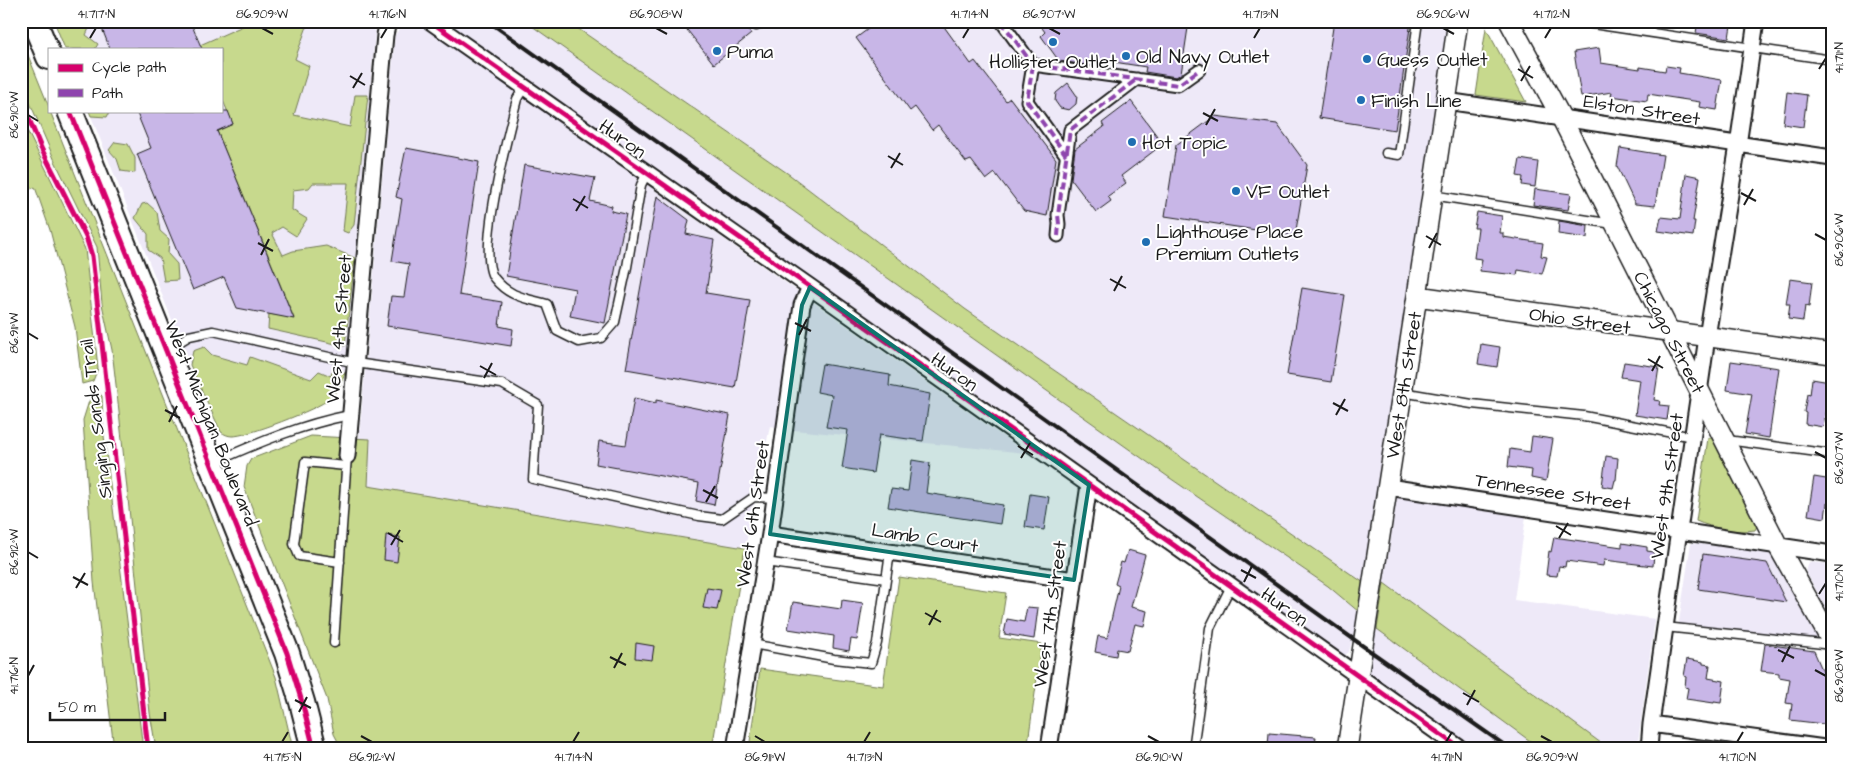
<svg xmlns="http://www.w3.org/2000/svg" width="1853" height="770" viewBox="0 0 1853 770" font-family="'Architects Daughter',sans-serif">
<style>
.built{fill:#eee9f8}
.green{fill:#c7d98d;stroke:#727a54}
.building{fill:#c8b6e7;stroke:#1c1c1c}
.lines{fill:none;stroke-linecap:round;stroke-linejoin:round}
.service-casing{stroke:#1c1c1c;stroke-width:11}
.pedestrian-casing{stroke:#1c1c1c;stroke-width:15}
.minor-casing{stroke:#1c1c1c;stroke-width:19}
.tertiary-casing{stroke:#1c1c1c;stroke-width:22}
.primary-casing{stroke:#1c1c1c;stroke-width:28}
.service{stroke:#fff;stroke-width:8}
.pedestrian{stroke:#fff;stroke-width:11}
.minor{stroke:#fff;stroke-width:15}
.tertiary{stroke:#fff;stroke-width:19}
.primary{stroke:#fff;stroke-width:24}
.rail{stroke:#1c1c1c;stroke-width:4}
.quiet{stroke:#8e44ad;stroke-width:4;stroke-dasharray:8 4;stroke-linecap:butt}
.cycleway-casing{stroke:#fff;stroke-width:8}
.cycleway{stroke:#d6006c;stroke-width:5}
.marked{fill:#0f766e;fill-opacity:0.2;stroke:#0f766e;stroke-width:4;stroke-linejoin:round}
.ticks{fill:none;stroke:#1c1c1c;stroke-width:2}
.poi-dot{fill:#1f6fb2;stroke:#fff;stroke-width:2}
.labels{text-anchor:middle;stroke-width:4;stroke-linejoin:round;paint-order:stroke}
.poi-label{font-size:19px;fill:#1c1c1c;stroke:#fff;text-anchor:start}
.street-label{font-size:19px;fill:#1c1c1c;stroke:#fff}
.neatline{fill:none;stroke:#1c1c1c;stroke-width:2}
.ticks-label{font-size:12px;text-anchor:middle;fill:#1c1c1c}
</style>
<rect width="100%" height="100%" fill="#fff"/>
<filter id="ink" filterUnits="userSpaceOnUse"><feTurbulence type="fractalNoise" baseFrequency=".02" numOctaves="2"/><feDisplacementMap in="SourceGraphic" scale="10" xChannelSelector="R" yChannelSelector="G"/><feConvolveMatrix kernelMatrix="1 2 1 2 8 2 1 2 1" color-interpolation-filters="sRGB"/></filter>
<g filter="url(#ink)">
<!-- built -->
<path class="built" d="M89,21H376L345,373L332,372L331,376L311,379L251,357L247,365L212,355L204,347L193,351L190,365L91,116L107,117L110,111H221V49H95L98,44L85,35L91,25Z
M436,21H525L1167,476L1328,586L1359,612L1349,652L1345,655L1340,653L744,233Z
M567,21H1448L1364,583L965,309L790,175Z
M408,24H420L1026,453L794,430L770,426L745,548L367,486L370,440L359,439L395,35L401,26Z
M1397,497L1526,516L1514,600L1655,619L1637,749H1609L1384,583Z
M1691,543L1772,552L1823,644L1678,628Z
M1809,562L1832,564V619L1806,572Z
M1377,629L1541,749H1475L1373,677L1366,670Z"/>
<!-- green -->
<path class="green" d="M54,21H89L91,24L86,35L98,44L95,49H65Z
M254,21H309L295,59L309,66L294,115L350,127L355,95H368L354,225L348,233L343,231L348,183H313L309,188L293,190L292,210L307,219L296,236L282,227L272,233L283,255L293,251L326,246L355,258L345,346L268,329L269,314L294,318L217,131L233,124L221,96V49H202L200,45Z
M525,21H567L790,175L965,309L1364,583L1359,612L1328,586L1167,476Z
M1486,28L1526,102L1476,95Z
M21,38L49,107V111H50L276,677L293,749H156L150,713L119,411L112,350L102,304L97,247L55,161L21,82Z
M89,111H110L107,117L91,116Z
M21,118L85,249L98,368L93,381L82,384L75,327L50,230L35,187L31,189L21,159Z
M115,142L128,144L135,158V173L121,171L117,159L109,150Z
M147,203L157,212L160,231L169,239L168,254L177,264L178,280L164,281L160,258L148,250V234L135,218L142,204Z
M204,347L212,355L247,365L250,357L311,379L319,371L331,376L332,372L345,373C342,382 337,392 329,399C318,409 246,437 232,436C228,436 224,434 221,432L190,365L193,351Z
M97,391L102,396L103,428L143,749H114L94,582L83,420L89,401Z
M311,436L370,439L368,486L745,548L712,749H342L334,734L327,699L244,487L247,466L251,459Z
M1708,438H1714L1758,524L1755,530C1737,533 1712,528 1696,521Z
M899,577L1006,593L999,638L1042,644L1027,749H749L760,669L883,686Z
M1384,583L1609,749H1541L1377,629Z"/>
<!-- building -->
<path class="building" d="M99,21H190L202,49H110Z
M680,21H742L751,34L714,64Z
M879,21H940L971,64L975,61L1006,101L1010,98L1056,159L1047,216L1024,211L995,173L986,180L971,160L966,162L938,125L932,130L915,107L910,111L856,38Z
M1037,21H1189L1181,74L1176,77L1145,72L1146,67L1101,60L1100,67L1059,61L1041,36L1045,32Z
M1334,21H1411L1395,130L1319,118Z
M1698,21H1722V24L1731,25L1729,38L1696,33Z
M1599,48L1601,63L1640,69V67L1665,71L1666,66L1680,68L1679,73L1722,80L1717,110L1699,107L1700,102L1648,94L1647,101L1611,96L1612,92L1581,97L1574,52Z
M1068,83L1077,96L1076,104L1069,110L1060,108L1055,101L1056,93Z
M1787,92L1807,95L1803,127L1783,124Z
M1131,101L1163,144L1121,176L1126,183L1108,196L1111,201L1096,212L1071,179L1075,149L1104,127L1102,123Z
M136,111H228L233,124L217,131L294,319L237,308L224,277L193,290L137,154L151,148Z
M1215,116L1277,124L1307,165L1295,236L1165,216L1176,145Z
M406,148L479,162L459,295L502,302L499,326L513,329L511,346L387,326L391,296L404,297L409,264L392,261L402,199L396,197Z
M1620,148L1663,155L1655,206L1635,204L1617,166Z
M1520,159L1538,162L1535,187L1522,185L1523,177L1517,176Z
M524,165L595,178L590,201L612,206L611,211L626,214L605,323L570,316L575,289L506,276Z
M1686,174L1700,177L1693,221H1695L1693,236L1658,231L1661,217L1680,219Z
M1535,189L1571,194L1568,210L1533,205Z
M657,196L689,220L686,234L714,240L706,293L750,300L735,388L626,369Z
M1477,212L1502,216L1500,233H1503V237L1543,243L1541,256L1547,257L1542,274L1518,270L1517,275L1480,271L1482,259L1474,258L1478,228H1474Z
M1559,221L1588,226L1587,238L1558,234Z
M1790,279L1812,282L1809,307L1805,306L1803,321L1788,319L1790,304H1786Z
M1302,288L1345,295L1331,382L1287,375Z
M1481,344L1500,347L1497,367L1478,364Z
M1731,361L1779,368L1769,438L1745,434L1752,394L1727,390Z
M1624,362L1659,367L1654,400L1660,401L1659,405L1669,406L1667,420L1635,415L1640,380L1621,377Z
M822,364L890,375L889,386L930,394L923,441L879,435L873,473L842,468L848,430L826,427L832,395L817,392Z
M1812,379L1830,382L1823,427L1805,424L1806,413L1804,412L1807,394L1810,395Z
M634,398L656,403V400L730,415L714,505L696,501L699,483L596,464L599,441L626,445Z
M1532,436L1553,439L1546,481L1531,478L1532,470L1508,467L1510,449L1530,452Z
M1606,456L1618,458L1616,480H1615L1613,488L1602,486Z
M912,460L930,463L926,493L1003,505L1000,524L888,507L891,489L908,491Z
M1814,477L1832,480L1830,504L1827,503L1825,518L1808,515Z
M1030,494L1049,497L1044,530L1025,527Z
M386,535L400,537L397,562L384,560Z
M1554,537L1622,547V543L1647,547V551L1654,552L1653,566L1604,560L1603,566L1566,561L1565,567L1559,566L1557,576L1546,575L1549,551L1551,552Z
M1128,550L1145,555L1131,607L1147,611L1144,626L1135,624L1128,651L1117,649L1116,656L1095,652L1098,636L1107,638L1119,586L1115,584L1121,562L1124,563Z
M1703,554L1767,563L1786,602L1698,589Z
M707,588L721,590L717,610L703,608Z
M842,600L863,603L857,640L851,639L849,651L833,648L834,636L788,629L793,602L841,609Z
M1027,607L1038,608L1034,639L1004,634L1007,619L1024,622Z
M636,643L654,646L652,660L635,658Z
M1765,644L1814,651L1832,693V725L1790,720L1792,704L1786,703L1790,679L1779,677V673L1761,671Z
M1687,659L1703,662V664L1710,665L1708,678L1724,681L1721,703L1714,702V703L1686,699L1688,688L1685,687L1686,677L1684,676Z
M1269,733L1316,737L1314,749H1294L1268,745Z"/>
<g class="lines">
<defs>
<path id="service" d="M375,21L387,26
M1573,21L1832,60
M524,87L517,99C509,130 476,254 494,278C509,297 525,298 547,304L557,331L579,342L601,338L615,322L627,267L641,185L647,173
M1386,153L1399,155L1418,21
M1432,195L1613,224
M168,349L189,336L213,331L356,363L502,384L538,405L533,479L699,516L722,519L754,497L775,498
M1402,392L1472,404L1584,416L1693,437
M1727,440L1832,454
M213,463C257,443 303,424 350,415
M340,562L299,556L294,544L305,462L346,466
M765,562L886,579
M1665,627L1832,645
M334,643L347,456
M752,644L834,659L871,663L877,643L890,552
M1193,749L1210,628L1231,586"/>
<path id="pedestrian" d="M754,21L756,24L760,21
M1001,21L1033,65L1178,85L1199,70
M1033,65L1027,101L1066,155
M1058,236L1059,224L1058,215L1070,130L1137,79"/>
<path id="minor" d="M430,21L810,287L1461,749
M1446,101L1832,158
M347,456L385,35L387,26L391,21
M1388,487L1832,554
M770,534L1074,580
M1651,724L1832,749
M735,749L770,534L802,305L810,287
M1049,749L1089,485
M1649,749L1651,724L1707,337L1738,145L1756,21"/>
<path id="tertiary" d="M1509,21L1561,117L1778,546L1832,642
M1417,296L1832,354
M1347,749L1417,296L1458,21"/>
<path id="primary" d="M34,21L49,57
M70,111L287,653L302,702L314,749"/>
</defs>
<!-- service casing -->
<use href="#service" class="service-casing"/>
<!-- pedestrian casing -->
<use href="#pedestrian" class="pedestrian-casing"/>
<!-- minor casing -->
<use href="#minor" class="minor-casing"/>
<!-- tertiary casing -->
<use href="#tertiary" class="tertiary-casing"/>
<!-- primary casing -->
<use href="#primary" class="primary-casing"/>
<!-- service -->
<use href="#service" class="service"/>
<!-- pedestrian -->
<use href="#pedestrian" class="pedestrian"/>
<!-- minor -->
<use href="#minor" class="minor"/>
<!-- tertiary -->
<use href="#tertiary" class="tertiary"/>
<!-- primary -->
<use href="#primary" class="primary"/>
<!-- rail -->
<path class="rail" d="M488,21L1363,646L1510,749"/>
<!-- quiet -->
<path class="quiet" d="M754,21L756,24L760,21
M1001,21L1033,65L1178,85L1199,70
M1033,65L1027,101L1066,155
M1058,236L1059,224L1058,215L1070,130L1137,79"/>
<defs>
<path id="cycleway" d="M430,21L810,287L1461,749
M21,100L41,148L86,237L92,256L148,749
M70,111L287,653L302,702L314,749"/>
</defs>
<!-- cycleway casing -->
<use href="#cycleway" class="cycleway-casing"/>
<!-- cycleway -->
<use href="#cycleway" class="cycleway"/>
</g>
</g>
<!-- marked area -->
<path class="marked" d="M810,287L1089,485L1074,580L770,534L802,305Z"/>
<!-- ticks -->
<path class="ticks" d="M262,28L273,34M656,28L667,34M1049,28L1060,34M1443,28L1454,34M90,38L96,28M381,38L387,28M963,38L969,28M1254,38L1260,28M1545,38L1551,28M1518,69L1533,78M1819,69L1826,58M350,76L365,85M1521,81L1530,66M353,88L362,73M1203,113L1218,121M28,115L38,121M1206,125L1215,109M888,156L903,165M891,168L900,153M1741,193L1756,201M573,199L588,208M1744,205L1753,189M576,211L585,196M1815,234L1826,240M1426,236L1441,245M258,243L273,251M1429,248L1437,233M261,255L269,239M1110,279L1126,288M1114,291L1122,276M795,323L811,331M28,333L38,339M799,335L807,319M1648,359L1663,368M480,366L496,375M1652,371L1660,356M484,378L492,363M1333,403L1348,411M165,410L180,418M1336,415L1345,399M169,422L177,406M1018,446L1033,455M1815,452L1826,458M1021,458L1030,443M703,490L718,498M706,502L715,486M1556,526L1571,535M388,533L403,542M1559,538L1568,523M391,545L400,530M28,552L38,558M1241,570L1256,578M73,577L88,585M1244,582L1252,566M76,588L85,573M1819,594L1826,583M925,613L941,622M929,625L937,610M1778,650L1794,658M610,657L626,665M1782,662L1790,646M614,668L622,653M1815,670L1826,676M28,676L34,665M1463,693L1479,702M295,700L311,708M1467,705L1475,690M299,712L307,697M361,736L372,742M755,736L765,742M1148,736L1159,742M1541,736L1552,742M282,742L288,732M573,742L579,732M864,742L870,732M1446,742L1452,732M1737,742L1743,732"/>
<!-- markers -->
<g class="poi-dot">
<circle cx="1053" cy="42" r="5"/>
<circle cx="717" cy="51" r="5"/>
<circle cx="1126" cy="56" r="5"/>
<circle cx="1367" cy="59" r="5"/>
<circle cx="1361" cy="100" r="5"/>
<circle cx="1132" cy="142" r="5"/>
<circle cx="1236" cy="191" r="5"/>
<circle cx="1146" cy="242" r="5"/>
</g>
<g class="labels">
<!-- poi labels -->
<g class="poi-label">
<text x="727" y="58">Puma</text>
<text x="1136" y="63">Old Navy Outlet</text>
<text x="1377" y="66">Guess Outlet</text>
<text x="1053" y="68" text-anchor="middle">Hollister Outlet</text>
<text x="1371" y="107">Finish Line</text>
<text x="1142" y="149">Hot Topic</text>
<text x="1246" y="198">VF Outlet</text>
<text x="1156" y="238">Lighthouse Place<tspan x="1156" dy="22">Premium Outlets</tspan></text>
</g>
<!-- street labels -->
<g class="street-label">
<text transform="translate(1642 109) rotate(9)" y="7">Elston Street</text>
<text transform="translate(623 138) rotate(35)" y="7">Huron</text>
<text transform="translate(1580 320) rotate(8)" y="7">Ohio Street</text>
<text transform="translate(338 329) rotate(-85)" y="7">West 4th Street</text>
<text transform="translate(1670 332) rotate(63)" y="7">Chicago Street</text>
<text transform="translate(955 371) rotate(35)" y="7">Huron</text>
<text transform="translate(1403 385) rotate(-81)" y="7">West 8th Street</text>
<text transform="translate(95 419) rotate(-97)" y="7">Singing Sands Trail</text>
<text transform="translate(212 423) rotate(68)" y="7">West Michigan Boulevard</text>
<text transform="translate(1666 486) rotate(-82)" y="7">West 9th Street</text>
<text transform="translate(1553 491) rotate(9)" y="7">Tennessee Street</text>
<text transform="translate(752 514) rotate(-82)" y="7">West 6th Street</text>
<text transform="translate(925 537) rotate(9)" y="7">Lamb Court</text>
<text transform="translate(1285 606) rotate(35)" y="7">Huron</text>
<text transform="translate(1049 614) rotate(-82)" y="7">West 7th Street</text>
</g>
</g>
<!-- margin -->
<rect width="1853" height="770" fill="none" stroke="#fff" stroke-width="55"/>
<!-- legend -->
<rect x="48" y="48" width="175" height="65" fill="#ffffff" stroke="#a4a4a4"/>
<rect x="58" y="64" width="25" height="8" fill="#d6006c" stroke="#a4a4a4"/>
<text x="92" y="72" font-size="15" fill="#1c1c1c">Cycle path</text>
<rect x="58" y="89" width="25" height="8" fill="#8e44ad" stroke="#a4a4a4"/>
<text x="92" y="98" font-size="15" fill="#1c1c1c">Path</text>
<!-- scale -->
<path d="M50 712v8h115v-8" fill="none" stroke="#1c1c1c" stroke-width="2.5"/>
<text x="58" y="712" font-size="15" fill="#1c1c1c" stroke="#ffffff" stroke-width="4" paint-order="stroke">50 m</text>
<rect x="28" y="28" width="1798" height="714" class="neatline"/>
<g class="ticks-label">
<text x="96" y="18">41.717°N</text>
<text x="262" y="18">86.909°W</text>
<text x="387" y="18">41.716°N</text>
<text x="656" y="18">86.908°W</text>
<text x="969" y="18">41.714°N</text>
<text x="1049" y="18">86.907°W</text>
<text x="1260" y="18">41.713°N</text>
<text x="1443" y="18">86.906°W</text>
<text x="1551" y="18">41.712°N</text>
<text transform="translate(1839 58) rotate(-90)" y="4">41.711°N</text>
<text transform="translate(14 115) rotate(-90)" y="4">86.910°W</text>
<text transform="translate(1839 240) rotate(-90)" y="4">86.906°W</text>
<text transform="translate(14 333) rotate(-90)" y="4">86.911°W</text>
<text transform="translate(1839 458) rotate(-90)" y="4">86.907°W</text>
<text transform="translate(14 552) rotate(-90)" y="4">86.912°W</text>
<text transform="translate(1839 583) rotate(-90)" y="4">41.710°N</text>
<text transform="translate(1839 676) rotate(-90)" y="4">86.908°W</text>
<text transform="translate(14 676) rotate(-90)" y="4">41.716°N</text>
<text x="282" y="761">41.715°N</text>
<text x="372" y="761">86.912°W</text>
<text x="573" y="761">41.714°N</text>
<text x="765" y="761">86.911°W</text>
<text x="864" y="761">41.713°N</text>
<text x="1159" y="761">86.910°W</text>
<text x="1446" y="761">41.711°N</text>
<text x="1552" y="761">86.909°W</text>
<text x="1737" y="761">41.710°N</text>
</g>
</svg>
